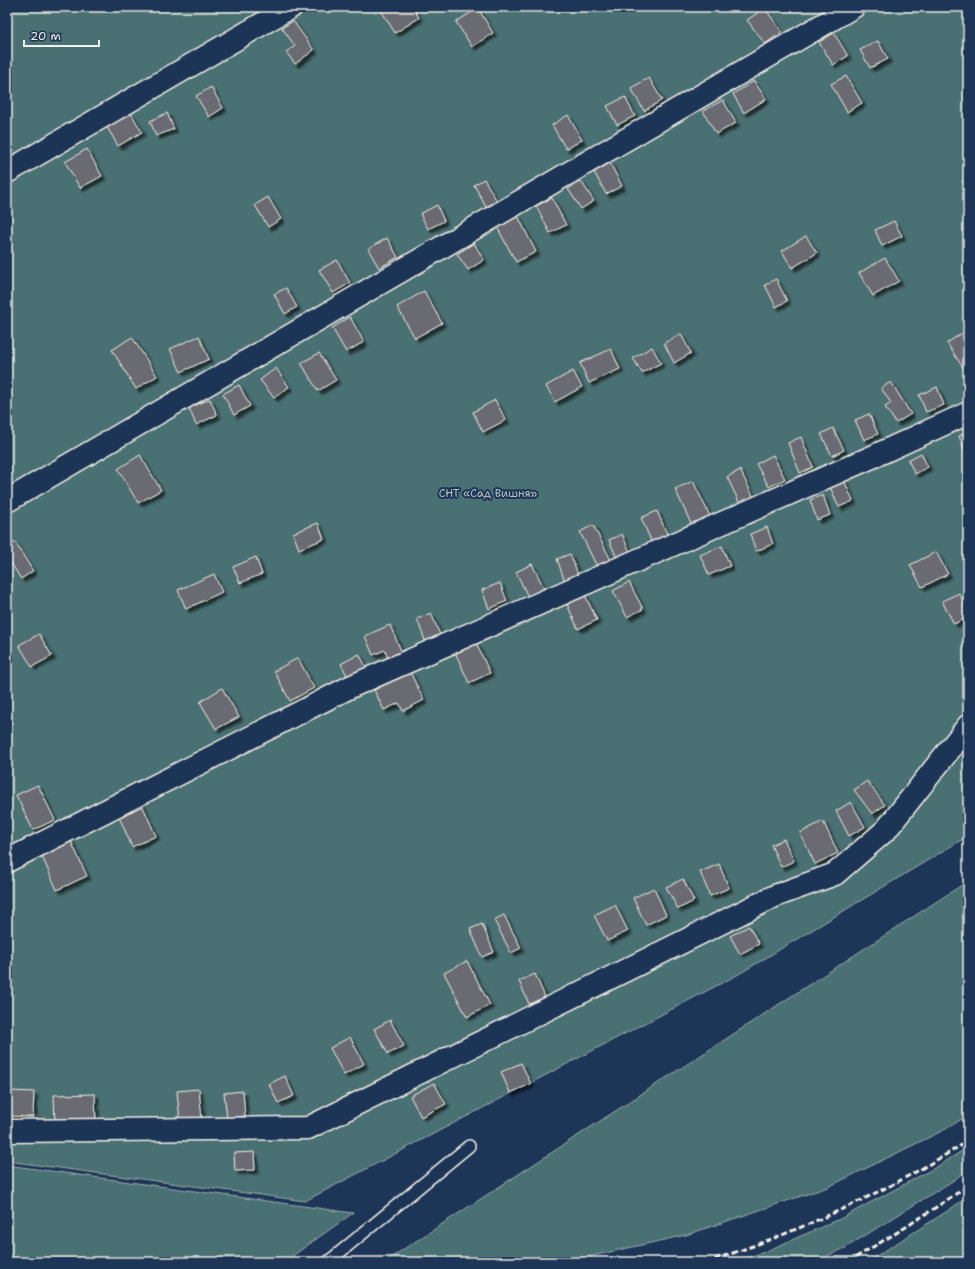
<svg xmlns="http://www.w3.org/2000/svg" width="975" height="1269" viewBox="0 0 975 1269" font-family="'Shantell Sans',sans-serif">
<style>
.green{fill:#496f72;stroke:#9eb0ad}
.building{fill:#6a6a73;stroke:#f4f1e8;filter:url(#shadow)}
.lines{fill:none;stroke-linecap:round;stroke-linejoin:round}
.lane-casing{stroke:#f4f1e8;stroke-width:14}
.street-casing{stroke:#f4f1e8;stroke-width:25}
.lane{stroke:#1d3557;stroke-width:11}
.street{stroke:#1d3557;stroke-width:22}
.rail{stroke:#f4f1e8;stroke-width:3;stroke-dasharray:6 3;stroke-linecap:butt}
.labels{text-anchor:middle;stroke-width:4;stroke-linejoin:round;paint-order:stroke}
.park-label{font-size:11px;fill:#b8c4bf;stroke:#1d3557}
</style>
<defs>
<filter id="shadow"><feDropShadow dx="3.5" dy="3.5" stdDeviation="1" flood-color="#0009"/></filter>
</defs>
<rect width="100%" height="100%" fill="#1d3557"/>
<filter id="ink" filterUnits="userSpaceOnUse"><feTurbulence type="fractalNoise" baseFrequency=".025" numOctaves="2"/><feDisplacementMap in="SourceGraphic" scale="8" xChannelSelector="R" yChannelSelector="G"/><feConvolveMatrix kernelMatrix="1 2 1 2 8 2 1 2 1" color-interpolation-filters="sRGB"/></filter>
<g filter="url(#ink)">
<!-- green -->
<path class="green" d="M7,7H968V836L739,974L305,1201L7,1161Z
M968,881V1115L946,1129L828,1187L686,1235L565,1262H384Z
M968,1147V1169L954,1180L845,1248L815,1262H734L764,1252L840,1219L940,1165Z
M7,1165L353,1213L284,1262H7Z
M968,1196V1262H867L949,1210Z"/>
<!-- building -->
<path class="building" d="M379,7H413L419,18L395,33Z
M478,8L493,33L472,47L456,22Z
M765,8L782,32L765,44L747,20Z
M293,21L314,50L295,64L286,52L295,46L282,28Z
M834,33L848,56L833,65L819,42Z
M878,41L888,59L870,68L860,50Z
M846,76L862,103L847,112L831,84Z
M649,78L662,100L644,111L631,88Z
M754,81L766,99L744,113L733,94Z
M211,87L223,108L209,117L196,96Z
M625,97L635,116L617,125L607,106Z
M723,100L736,123L716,134L703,111Z
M131,113L142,132L118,146L107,127Z
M167,113L174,129L156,136L150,121Z
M568,115L582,140L566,149L552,125Z
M87,149L102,176L80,188L65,162Z
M610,163L622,186L606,194L594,172Z
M968,178V190L962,181Z
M484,179L497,201L486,207L474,185Z
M581,181L594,201L581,209L568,189Z
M268,197L281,219L268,227L255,205Z
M552,198L566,225L550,233L536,206Z
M437,205L444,221L428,229L420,214Z
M518,216L536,252L516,262L497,227Z
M894,221L902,236L882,246L875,230Z
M806,236L817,253L792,268L782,251Z
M387,238L398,257L379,268L368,249Z
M474,243L484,260L468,270L457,254Z
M885,258L899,281L873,296L859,273Z
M337,260L350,283L333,293L319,270Z
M776,279L787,301L776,307L765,285Z
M286,288L297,307L285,314L274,294Z
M424,291L442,323L415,338L397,307Z
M350,317L364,342L346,352L332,328Z
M967,330L968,332V369L965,371L947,343Z
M681,334L691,353L674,363L664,343Z
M199,336L209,359L181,372L170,349Z
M132,337L157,376L136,389L112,350Z
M652,347L661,363L642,373L633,358Z
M611,349L620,369L589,383L580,363Z
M319,353L336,380L318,391L301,363Z
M276,368L289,387L274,398L260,380Z
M573,371L582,387L555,402L546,386Z
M891,382L911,414L896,423L885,407L891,403L881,388Z
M239,385L250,406L234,415L223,394Z
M937,387L944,405L926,412L919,395Z
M210,399L217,415L196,425L189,408Z
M495,400L506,420L483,432L473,412Z
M869,414L878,434L864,440L855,420Z
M833,428L844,450L832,456L821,434Z
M968,432V456H967L959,436Z
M801,437L813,467L800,473L788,443Z
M921,453L928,467L915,474L908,460Z
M140,455L161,490L138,503L118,469Z
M773,455L785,479L769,487L756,464Z
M740,470L754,498L740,504L727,477Z
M844,480L853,501L839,507L830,487Z
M693,481L712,520L693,528L675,489Z
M823,495L830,515L817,520L810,500Z
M657,511L668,536L652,543L641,518Z
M318,523L324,539L299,549L293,533Z
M593,525L612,562L598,569L580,532Z
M767,527L773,544L756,551L750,534Z
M622,534L630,552L617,558L609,540Z
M15,542L33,571L21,579L7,557V547Z
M722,546L730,566L709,575L700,555Z
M936,552L948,574L922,587L910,565Z
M570,554L579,577L565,582L557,559Z
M256,557L262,574L240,583L233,567Z
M532,564L544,588L528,597L516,572Z
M214,574L222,592L186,609L178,590Z
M629,582L643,609L627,617L613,591Z
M500,583L507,601L489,609L482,590Z
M584,593L597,620L578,629L566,602Z
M959,593L968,612V617L954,624L942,601Z
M431,613L441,637L426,643L417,619Z
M390,625L402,653L388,659L385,650L373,655L365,636Z
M39,634L52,656L32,667L19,645Z
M476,643L490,673L469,683L455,652Z
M359,654L368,670L349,679L341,664Z
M298,658L314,688L290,701L274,671Z
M410,672L424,700L403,711L399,703L384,710L374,690Z
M222,688L239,717L216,729L200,702Z
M867,781L885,805L872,814L854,790Z
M38,785L55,820L33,830L16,795Z
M141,802L156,836L132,847L117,812Z
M851,802L865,827L849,836L836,811Z
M823,821L838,853L815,864L800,833Z
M70,839L87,876L57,890L40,852Z
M784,839L794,861L781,867L771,845Z
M719,864L729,888L710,896L700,872Z
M683,879L694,901L678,909L666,887Z
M654,888L666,915L646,925L633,898Z
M615,905L628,931L607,941L594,915Z
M504,915L521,948L511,953L494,920Z
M482,924L494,952L482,957L470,929Z
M749,926L759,944L740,954L730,936Z
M467,961L490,1005L467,1017L444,973Z
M535,974L545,997L529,1004L519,981Z
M390,1020L404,1046L388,1054L374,1029Z
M350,1037L364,1064L344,1075L330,1048Z
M521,1063L531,1084L510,1093L501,1072Z
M285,1076L294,1096L278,1103L269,1084Z
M434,1083L446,1104L421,1117L410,1096Z
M199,1089L202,1119L180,1121L177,1091Z
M10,1091L34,1092L33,1117L9,1116Z
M243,1091L245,1116L227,1118L224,1093Z
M95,1094L96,1123L55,1124L54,1095Z
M254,1152L255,1170L235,1171L234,1153Z"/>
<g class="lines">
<defs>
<path id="lane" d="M328,1262L469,1146"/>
<path id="street" d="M7,172L291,7
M7,501L853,7
M7,861L350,687L872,457L968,413
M7,1131L308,1128L775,896L835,874L886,830L968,726"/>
</defs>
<!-- lane casing -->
<use href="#lane" class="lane-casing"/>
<!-- street casing -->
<use href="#street" class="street-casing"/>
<!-- lane -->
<use href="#lane" class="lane"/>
<!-- street -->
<use href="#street" class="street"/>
<!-- rail -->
<path class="rail" d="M706,1262C797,1233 887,1192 968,1141
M848,1262L906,1227L968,1186"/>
</g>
</g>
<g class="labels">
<!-- park labels -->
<g class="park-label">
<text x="488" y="497">СНТ «Сад Вишня»</text>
</g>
</g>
<!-- margin -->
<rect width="975" height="1269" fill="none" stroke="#1d3557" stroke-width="24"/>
<rect x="12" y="12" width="951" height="1245" fill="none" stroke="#f4f1e8" stroke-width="1.5" filter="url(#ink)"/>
<!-- scale -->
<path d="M24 40v6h75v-6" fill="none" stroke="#f4f1e8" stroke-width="2"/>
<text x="30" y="40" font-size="12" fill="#f4f1e8" stroke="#1d3557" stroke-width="3" paint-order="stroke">20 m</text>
</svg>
